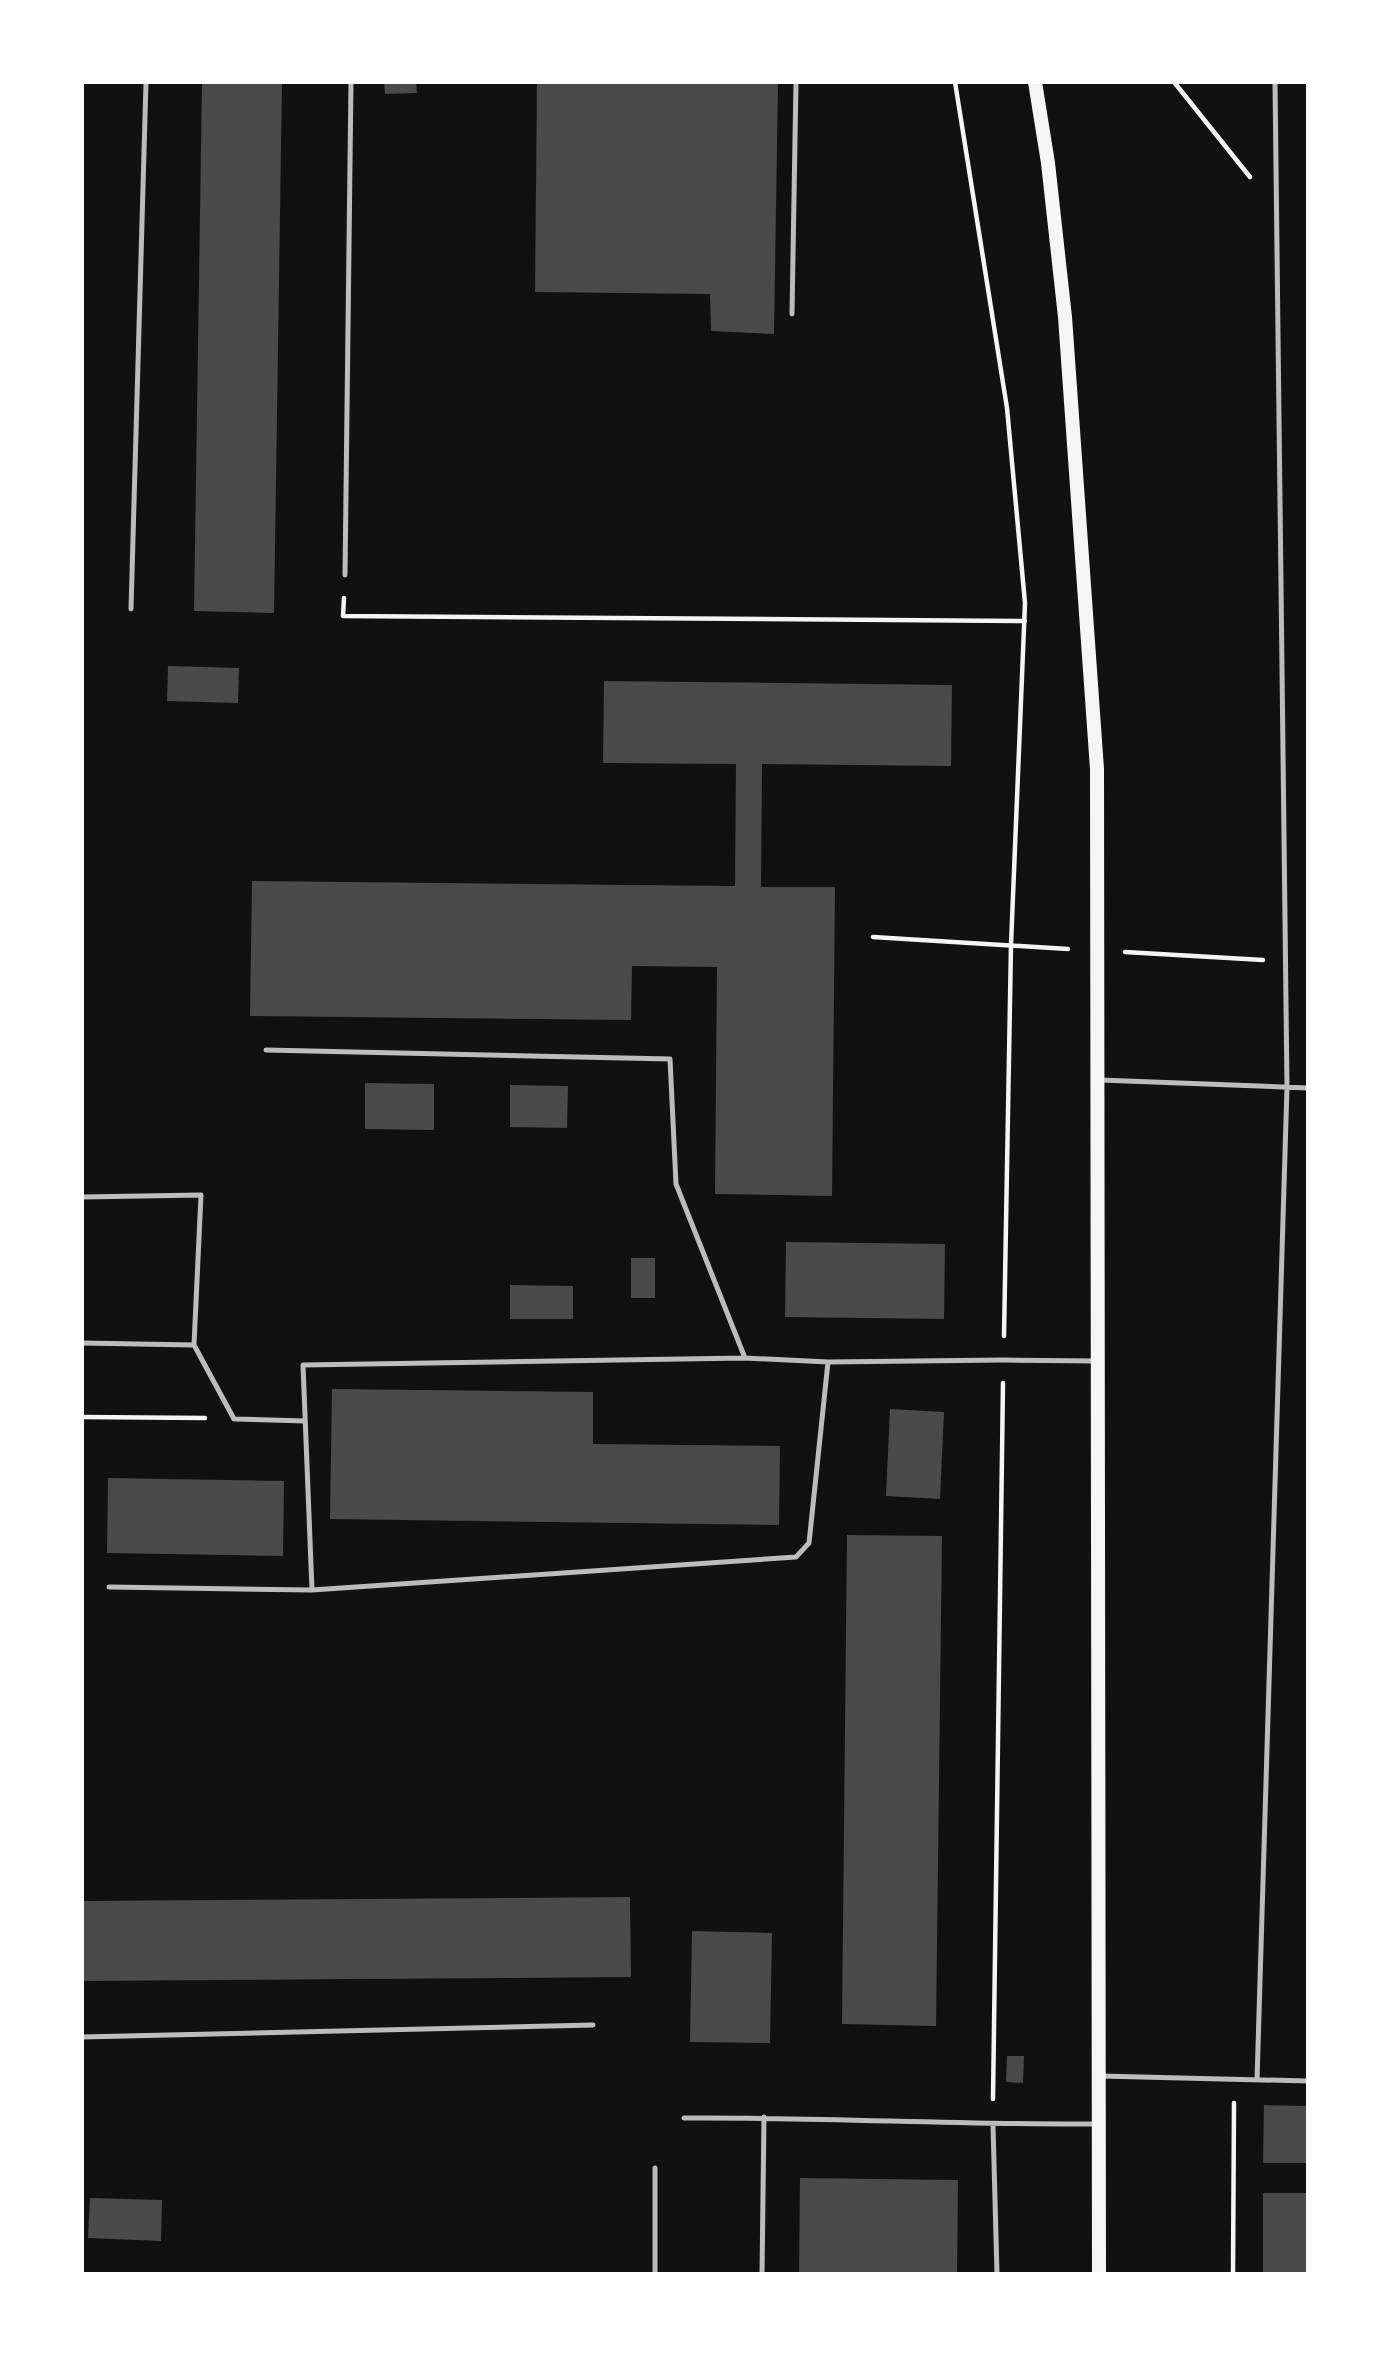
<svg xmlns="http://www.w3.org/2000/svg" width="1390" height="2356" viewBox="0 0 1390 2356" font-family="'Source Serif 4',serif">
<style>
.building{fill:#4a4a4a}
.lines{fill:none;stroke-linecap:round;stroke-linejoin:round}
.path{stroke:#f5f5f5;stroke-width:4.5}
.service{stroke:#bcbcbc;stroke-width:5}
.secondary{stroke:#f5f5f5;stroke-width:14}
</style>
<rect width="100%" height="100%" fill="#111"/>
<!-- building -->
<path class="building" d="M202,82H282L274,613L194,611Z
M384,82H416L417,93L385,94Z
M537,82H778L774,334L711,331L710,294L535,292Z
M168,666L239,668L238,703L167,701Z
M604,681L952,685L951,766L762,764L761,887H835L832,1196L715,1194L717,967L632,966L631,1020L250,1016L252,881L735,886L736,764L603,763Z
M365,1083L434,1084V1130L365,1129Z
M510,1085L568,1086L567,1128L510,1127Z
M786,1242L945,1244L944,1319L785,1317Z
M631,1258H655V1298H631Z
M510,1285L573,1286V1319H510Z
M332,1389L593,1392V1444L780,1446L779,1525L330,1519Z
M890,1409L944,1412L940,1499L886,1496Z
M108,1478L284,1481L283,1556L107,1553Z
M847,1535L942,1536L936,2026L842,2024Z
M630,1897L631,1977L82,1981V1901Z
M692,1931L772,1933L770,2043L690,2042Z
M1007,2056H1024L1023,2083L1006,2082Z
M1264,2105L1308,2106V2163H1263Z
M800,2178L958,2180L957,2274H799Z
M1263,2193H1308V2274H1263Z
M90,2198L162,2200L161,2241L88,2238Z"/>
<g class="lines">
<!-- path -->
<path class="path" d="M955,82L1007,408L1025,603L1011,945L1004,1336
M1174,82L1250,177
M344,598L343,616L1025,621
M873,937L1068,949
M1125,952L1263,960
M82,1417L205,1418
M993,2099L1003,1383
M1233,2274L1234,2103"/>
<!-- service -->
<path class="service" d="M792,314L796,82
M345,575L351,82
M131,609L146,82
M266,1050L670,1059L676,1184L745,1358
M1100,1080L1308,1088
M82,1197L201,1195L194,1345
M82,1343L194,1345L234,1419L305,1421
M109,1587L312,1590L796,1557L809,1543L828,1362
M312,1590L303,1365L745,1358L828,1362L1003,1360L1097,1361
M82,2037L593,2025
M1101,2076L1308,2081
M1257,2080L1287,1087L1275,82
M684,2118C822,2117 959,2125 1096,2124
M993,2125L997,2274
M655,2274V2168
M762,2274L764,2117"/>
<!-- secondary -->
<path class="secondary" d="M1035,82L1048,163L1065,317L1097,769L1099,2274"/>
</g>
<!-- border -->
<rect width="1390" height="2356" fill="none" stroke="#ffffff" stroke-width="168"/>
</svg>
